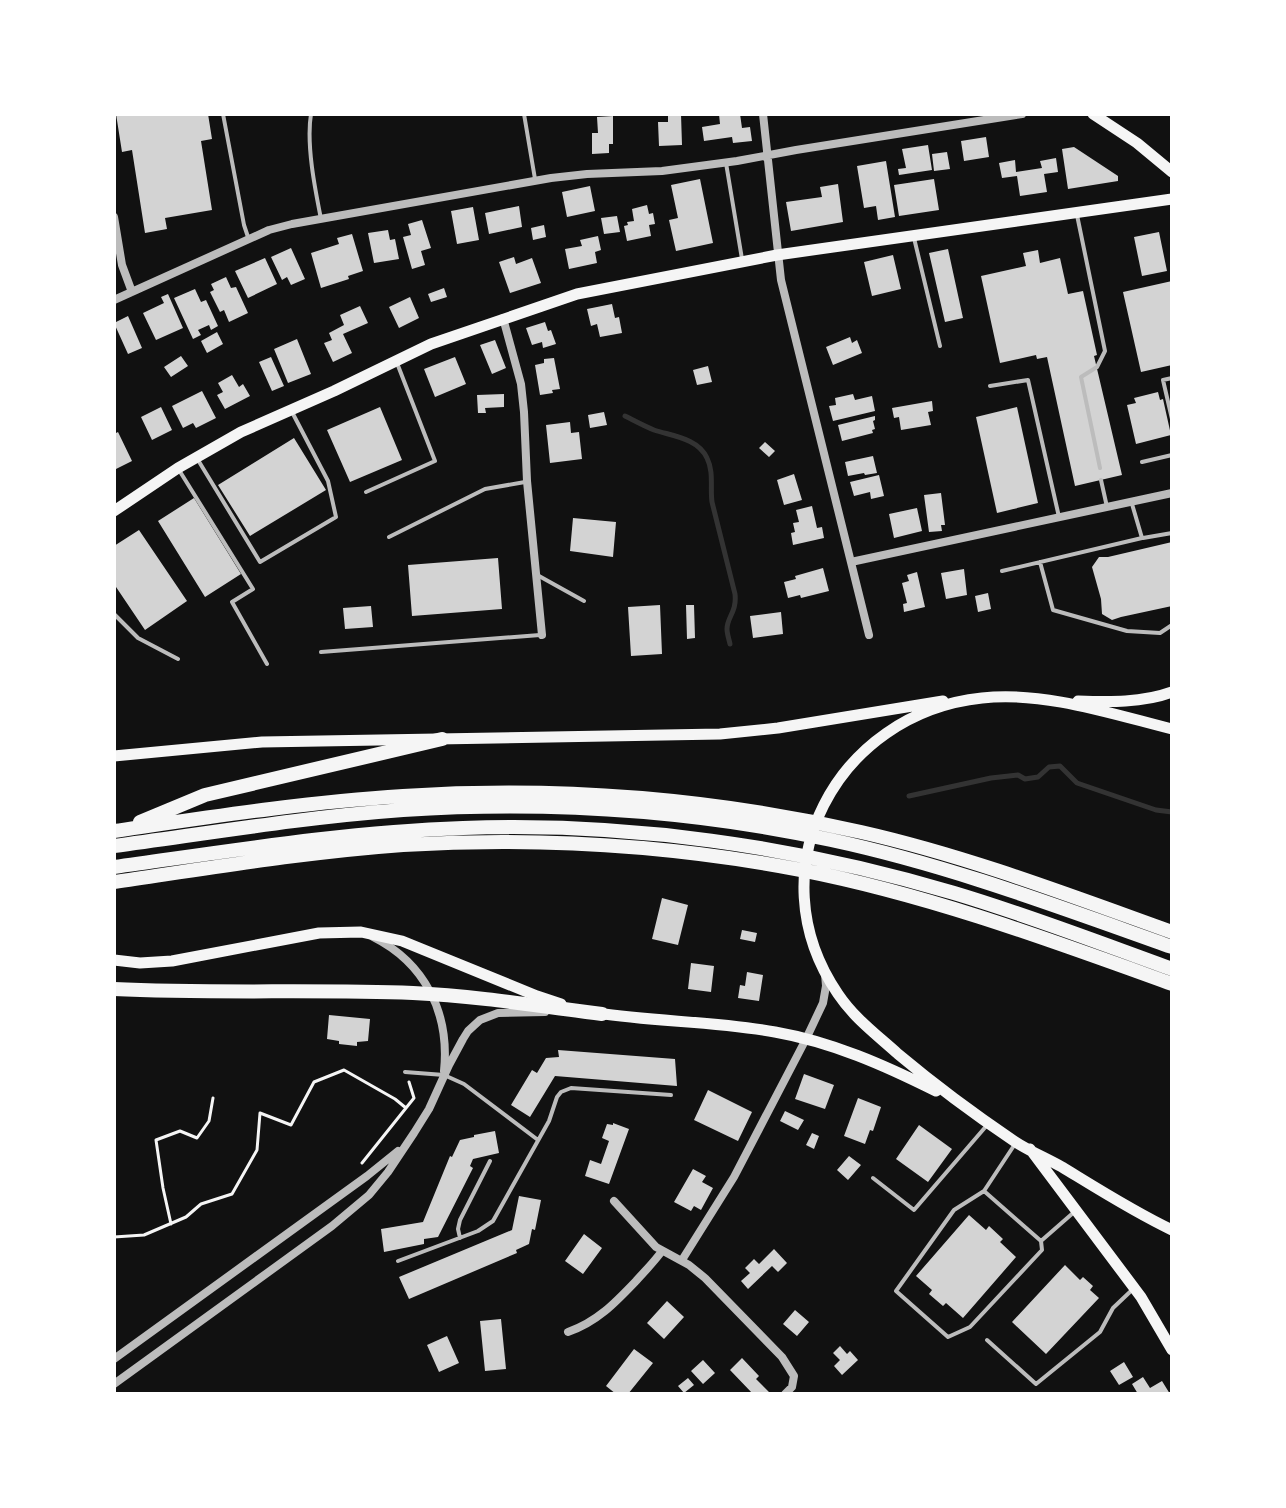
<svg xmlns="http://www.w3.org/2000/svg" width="1286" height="1508" viewBox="0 0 1286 1508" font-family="'Varela Round',sans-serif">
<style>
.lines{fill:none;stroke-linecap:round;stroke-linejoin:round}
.stream{stroke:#333;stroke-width:5}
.building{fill:#d3d3d3}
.path{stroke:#f5f5f5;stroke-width:3}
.service{stroke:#bcbcbc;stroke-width:4}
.minor{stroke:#bcbcbc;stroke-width:8}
.secondary{stroke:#f5f5f5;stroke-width:11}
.motorway{stroke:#f5f5f5;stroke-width:14}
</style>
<rect width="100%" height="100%" fill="#111"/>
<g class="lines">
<!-- stream -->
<path class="stream" d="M625,416C635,421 644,426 654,430C672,436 698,438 707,458C714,472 710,488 712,502L735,594C737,612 727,617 727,629C727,634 729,639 730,644
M909,796L991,778L1018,775L1025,779L1038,777L1049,767L1060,766L1077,783L1156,810L1172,812"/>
</g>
<!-- building -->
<path class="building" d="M116,114H208L212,139L201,141L212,210L165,218L167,229L145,233L132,150L122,152Z
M668,114H681L682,145L659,146L658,122H668Z
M719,114H740L742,128L750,127L752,141L733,143L732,137L704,141L702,127L720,124Z
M613,116V144H609V153L592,154V133H598L597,117Z
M986,137L989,157L964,161L961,141Z
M928,145L932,170L899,175L898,169L906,168L902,149Z
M1074,147L1118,176V181L1068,189L1062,149Z
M947,152L950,169L934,171L932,154Z
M1056,158L1058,172L1044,174L1047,192L1020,196L1017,176L1002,178L999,163L1015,160L1016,172L1042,168L1040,161Z
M886,161L895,217L878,220L876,206L864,208L857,166Z
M700,179L713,243L676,251L669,220L678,218L671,185Z
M934,179L939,210L899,216L894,185Z
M838,184L843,222L791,231L786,202L822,197L820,187Z
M590,186L595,211L567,217L562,192Z
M647,205L649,214L653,213L655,224L649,225L651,236L627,241L624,226L628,225L627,222L634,221L632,209Z
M519,206L522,227L489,234L485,213Z
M473,207L479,240L457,244L451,211Z
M617,216L620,232L604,234L601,218Z
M422,220L431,248L421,251L425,265L412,269L403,237L411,235L408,224Z
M544,225L546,237L533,240L531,228Z
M388,230L390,240L395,239L399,259L374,263L368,233Z
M1159,232L1167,271L1142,276L1134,237Z
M352,234L363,271L348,276L349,279L321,288L311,253L339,244L337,238Z
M598,236L601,250L595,252L597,263L569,269L565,249L582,246L580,240Z
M291,248L305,279L291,285L287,277L282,280L271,257Z
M948,249L963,318L945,322L929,253Z
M1038,250L1040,263L1060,258L1068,294L1083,291L1097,355L1094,356L1122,475L1075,486L1047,357L1037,359L1036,355L1000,363L981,276L1026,266L1023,253Z
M893,255L901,289L872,296L864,262Z
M514,257L516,264L532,258L541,283L510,293L499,262Z
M265,258L277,284L248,298L235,271Z
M226,277L231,288L236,287L248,313L229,322L224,310L220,312L210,292L214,290L211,284Z
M1172,281V365L1141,372L1123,292Z
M444,288L447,297L431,302L428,294Z
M195,289L201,302L206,300L218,326L211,330L209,325L198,330L201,335L193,339L174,298Z
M168,294L183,328L156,340L143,313L164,303L161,297Z
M410,297L419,318L399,328L389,307Z
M612,304L615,318L619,317L622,333L600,337L597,324L591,326L587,309Z
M360,306L368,323L343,334L352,353L333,362L324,343L332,340L329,333L344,325L340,315Z
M128,316L142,348L128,354L114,323Z
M545,322L548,331L551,330L556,344L543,348L542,342L532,345L526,328Z
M217,332L223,344L207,353L201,341Z
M850,337L852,343L857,340L862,353L833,365L826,347Z
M297,339L311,374L288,383L274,349Z
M495,340L506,368L492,374L480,345Z
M181,356L188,366L171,377L164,367Z
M271,357L284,386L272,391L259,362Z
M455,357L466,384L435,397L424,369Z
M554,358L560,389L552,390L553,393L540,395L535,365L544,363V359Z
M708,366L712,382L697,385L693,370Z
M232,375L239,387L243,384L250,396L225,409L217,395L223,392L218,383Z
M202,391L216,418L196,428L193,423L183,428L172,406Z
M1158,392L1160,400L1163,399L1171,435L1136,444L1127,405L1136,403L1134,398Z
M504,394V407L485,408L486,413H478L477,395Z
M853,394L855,400L872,396L875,411L833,421L829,406L836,405L835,398Z
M932,401L933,411L928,412L931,425L901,430L899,417L894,418L892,408Z
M161,407L172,430L152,440L141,417Z
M380,407L402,460L350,482L327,430Z
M1017,407L1038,503L997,513L976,417Z
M604,412L607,425L590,428L588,415Z
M875,416V420L873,421L875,429L872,430L873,433L842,441L838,425Z
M570,422L571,433L579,432L582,459L550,463L546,425Z
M118,432L132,461L114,470V434Z
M294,438L326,490L250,536L218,485Z
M765,442L775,451L769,457L759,448Z
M873,456L877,473L865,475L864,473L848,476L845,462Z
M794,474L802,500L784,505L777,480Z
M879,475L884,496L871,499L870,492L854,496L850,482Z
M941,493L945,525H941L942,531L929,532L924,495Z
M194,498L241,574L205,597L158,521Z
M812,506L817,528L822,527L824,538L793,545L791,533L795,532L793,523L799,522L796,510Z
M917,508L922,531L894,538L889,514Z
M573,518L616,522L613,557L570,551Z
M139,530L187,601L145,630L114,584V546Z
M1172,542V606L1121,617L1112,620L1102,614L1101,599L1092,567L1099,557H1108Z
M498,558L502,609L412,616L408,565Z
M823,568L829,591L801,598L800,595L788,598L784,582L796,579L795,576Z
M964,569L967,595L946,599L941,573Z
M917,572L925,607L904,612L903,604L907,603L902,583L909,581L907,575Z
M988,593L991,609L978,612L975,596Z
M660,605L662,654L631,656L628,607Z
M686,605H694L695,638L687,639Z
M371,606L373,627L345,629L343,608Z
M781,612L783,634L753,638L750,616Z
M662,898L688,905L678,945L652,939Z
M742,930L757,933L755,942L740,939Z
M691,963L714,966L711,992L688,989Z
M747,972L763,975L759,1001L738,998L740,985L745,986Z
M329,1015L370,1019L368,1041L357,1042V1046L339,1044V1041L327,1039Z
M558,1050L675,1059L677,1086L555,1076L530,1117L511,1105L532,1070L537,1073L546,1058L559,1057Z
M804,1074L834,1085L825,1109L795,1099Z
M708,1090L752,1112L738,1141L694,1120Z
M858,1098L881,1107L873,1131L870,1130L865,1144L844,1136Z
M785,1111L804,1120L798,1130L780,1121Z
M613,1123L629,1129L609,1184L585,1176L590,1160L601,1164L609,1141L602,1138L607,1124L613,1125Z
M919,1125L952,1149L928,1182L896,1159Z
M495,1131L499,1153L473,1159L470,1166L473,1168L438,1237L424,1239V1244L384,1252L381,1229L423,1222L450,1156L452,1157L460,1140L474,1137V1135Z
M812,1133L819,1136L814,1149L806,1145Z
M849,1156L861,1165L848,1180L837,1170Z
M693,1169L706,1176L702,1182L713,1188L701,1210L694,1206L691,1211L674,1202Z
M519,1196L541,1200L535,1230L532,1229L529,1244L516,1250L517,1253L409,1299L399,1277L512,1230Z
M969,1215L986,1230L989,1226L1003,1239L1000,1242L1016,1257L963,1318L946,1303L943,1306L929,1294L932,1290L916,1276Z
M584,1234L602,1248L583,1274L565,1261Z
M774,1249L787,1263L778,1272L772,1266L748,1289L741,1281L750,1273L745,1268L754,1259L759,1264Z
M1065,1265L1080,1280L1083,1277L1093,1286L1090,1290L1099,1298L1046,1354L1012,1322Z
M667,1301L684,1317L664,1339L647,1323Z
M795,1310L809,1322L797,1336L783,1324Z
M501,1319L506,1369L485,1371L480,1321Z
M447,1336L459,1363L439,1372L427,1345Z
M840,1346L847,1354L850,1351L858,1360L842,1375L834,1366L840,1360L833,1353Z
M634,1349L653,1363L628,1394H616L606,1386Z
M742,1358L759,1376L756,1379L769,1392L767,1394H753L730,1370Z
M703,1360L715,1373L703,1384L691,1371Z
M1124,1362L1133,1377L1119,1385L1110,1371Z
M1143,1377L1150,1388L1162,1381L1170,1394H1138L1132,1384Z
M688,1378L694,1385L684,1393L678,1386Z"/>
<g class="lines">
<!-- path -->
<path class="path" d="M362,1163L414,1098L409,1082
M171,1224L163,1188L156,1140L180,1131L197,1138L209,1121L213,1098
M114,1237L144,1235L186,1217L201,1204L232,1194L257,1150L260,1113L291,1125L314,1082L344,1070L395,1099L406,1108"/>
<!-- service -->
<path class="service" d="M223,114L244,225L248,237
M311,114C306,144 315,189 321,219
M524,114L535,179
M726,163L742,259
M1077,215L1105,351L1097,367L1081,377L1100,468
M914,238L940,346
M1172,378L1163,380L1172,419
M990,386L1028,380L1059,517
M198,460L260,562L336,517L328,481L292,412
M1142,462L1172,455
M179,470L253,589L232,602L267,664
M1101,480L1107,507
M366,492L435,461L397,363
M389,537L485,489L525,482
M1143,538L1172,533
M1040,562L1053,610L1127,631L1160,633L1172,625
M1002,571L1142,538L1132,504
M539,576L584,601
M114,614L138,638L178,659
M321,652L540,635
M405,1072L444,1075L464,1084L538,1140
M1015,1144L984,1191L1041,1241L1073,1213
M873,1178L914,1210L988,1124
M984,1191L954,1210L896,1291L948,1337L970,1327L1042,1250L1041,1241
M460,1238L458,1229L460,1220L490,1161
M398,1261L478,1231L493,1221L549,1121L557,1097L561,1092L571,1088L671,1095
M987,1340L1036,1384L1100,1332L1113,1308L1132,1290"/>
<!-- minor -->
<path class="minor" d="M763,114L781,280L869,635
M114,217L122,265L132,292
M114,300L269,230L292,224L551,178L587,174L662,171L737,161L796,150L1022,114
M503,318L521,384L524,412L527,481L542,635
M851,562L1172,493
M373,937C425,963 450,1013 444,1071
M614,1201L656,1247L689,1265L705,1278L782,1357L794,1376L792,1387L785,1394
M682,1260L734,1177L806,1039L823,1003L826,986L825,974
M568,1332C597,1322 615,1303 636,1281C645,1271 654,1262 662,1251
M114,1359L367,1176L398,1151
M114,1384L332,1226L369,1195L388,1172L414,1133L429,1109L449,1065L463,1039L468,1031L480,1020L498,1013L545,1012"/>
<!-- secondary -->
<path class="secondary" d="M1093,114L1137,143L1172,172
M114,511L178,468L241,432L334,391L431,344L577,294L777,255L1172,199
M1078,701C1109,702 1142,703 1172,692
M1172,729C1112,714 1044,691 982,698C837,713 753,870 838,994C854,1018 877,1035 898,1054C935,1085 974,1114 1014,1141C1029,1151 1046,1158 1062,1167C1098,1189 1134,1212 1172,1230
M114,756L262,742L720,734L778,728L943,701
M114,960L140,963L172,961L319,933L361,932L402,941L537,996L561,1004
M597,1013C656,1022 716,1021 775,1032C832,1042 884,1065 936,1091
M1030,1149L1141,1297L1172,1350"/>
<!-- motorway -->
<path class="motorway" d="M140,822L205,795L442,739
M114,831C210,817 306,802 403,796C556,786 711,798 861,832C967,856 1069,895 1172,932
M114,846C210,833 306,817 403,810C545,801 692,810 831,840C948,865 1059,907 1172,947
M114,867C230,851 346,832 463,828C628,822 796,846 954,893C1028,915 1100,943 1172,969
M114,882C210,868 306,852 403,845C536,837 670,845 801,870C929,895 1050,940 1172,984
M114,989C214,994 314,989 413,993C476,996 539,1006 602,1014"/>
</g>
<!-- border -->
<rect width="1286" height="1508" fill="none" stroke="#ffffff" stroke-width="232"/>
</svg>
